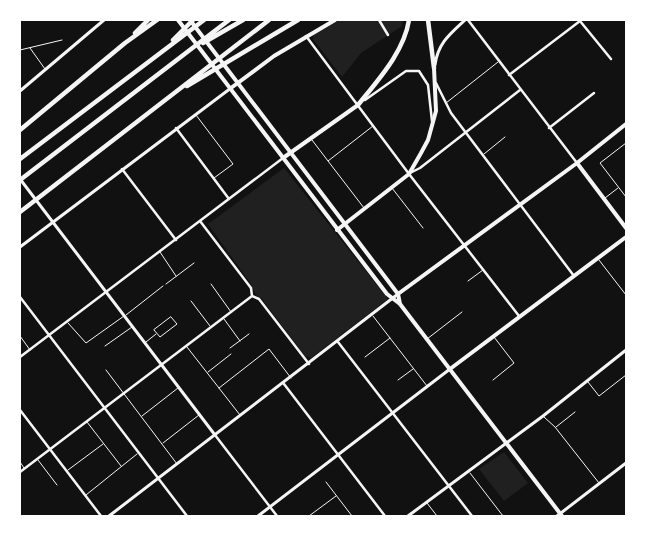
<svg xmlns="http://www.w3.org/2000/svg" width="646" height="536" viewBox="0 0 646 536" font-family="Merriweather,serif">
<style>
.green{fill:#202020}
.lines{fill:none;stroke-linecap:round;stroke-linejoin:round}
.service{stroke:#f5f5f5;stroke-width:1}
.minor{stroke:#f5f5f5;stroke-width:2.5}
.tertiary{stroke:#f5f5f5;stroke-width:3}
.secondary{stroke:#f5f5f5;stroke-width:4}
.primary{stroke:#f5f5f5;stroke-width:4}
.motorway{stroke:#f5f5f5;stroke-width:4.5}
</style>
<rect width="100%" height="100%" fill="#111"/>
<!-- green -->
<path class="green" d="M340,20H403L402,26L361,53L342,77L313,39L314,35Z
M284,168L388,299L311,358L305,356L262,299L256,295L251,284L208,224Z
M504,452L528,483L504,501L479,469Z"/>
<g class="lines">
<!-- service -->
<path class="service" d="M30,48L45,69
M20,50L62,40
M446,103L498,62
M196,115L233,164L214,178
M312,140L328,161
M626,143L600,163L626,197
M484,154L505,137
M392,188L423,228
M605,198L618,188
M364,208L328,161L373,126
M160,252L176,276
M599,260L626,295
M468,281L483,270
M166,284L194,263
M211,284L231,312
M191,301L210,326
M126,315L163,286
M373,316L427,386
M171,317L177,324L160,337L154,330Z
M224,319L240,341
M68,323L86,343L124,316
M20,336L30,350
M427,339L462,312
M146,342L156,334
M105,346L132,327
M187,347L240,415
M230,348L249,334
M365,357L390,338
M106,370L177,464
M208,372L231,354
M398,380L413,369
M493,380L514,363L494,337
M588,382L599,396L626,375
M219,388L269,349L291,378
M142,416L178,388
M544,417L555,427L599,483
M87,422L121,466
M556,427L575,412
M163,443L199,415
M38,460L57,485
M20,462L24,468
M68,470L103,444
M470,473L503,516
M326,482L352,516
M86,495L137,454
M427,503L437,516
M309,516L336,496"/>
<!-- minor -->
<path class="minor" d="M379,20L388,35
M468,20L577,163
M306,36L409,174L519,316
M509,75L580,21L611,59
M436,83L451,113L574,276
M365,100L406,71H419L428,85L432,121
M176,128L229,199
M549,128L594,93
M122,169L176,240
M410,173L420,168L520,90
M200,221L251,288L252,296L259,299L309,364
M20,297L187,516
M338,342L472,516
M20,357L283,158
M284,384L385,516
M20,410L101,516
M215,435L277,516
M20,472L252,296"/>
<!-- tertiary -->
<path class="tertiary" d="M435,65C438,43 450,34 465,20
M20,91L104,20
M20,179L215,435
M20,247L231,88
M109,516L398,294
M258,516L450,369
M408,516L543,416L626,350
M557,516L626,463"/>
<!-- secondary -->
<path class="secondary" d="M231,88L274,56L335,20
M283,158L358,105
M337,230L409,174L421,153L428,140L436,111L434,68"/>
<!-- primary -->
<path class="primary" d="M178,20L387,294L400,304L562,516
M190,20L398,294L400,304
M577,163L626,228
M398,294L577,163L626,124
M450,369L626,237"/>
<!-- motorway -->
<path class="motorway" d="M428,20L434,68
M135,33L148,20
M173,40L193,20
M203,43L243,20
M187,86L298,20
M358,105C378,80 404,52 409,20
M20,130L125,43L157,20
M20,159L204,20
M20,180L229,20
M20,212L269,20"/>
</g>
<!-- border -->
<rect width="646" height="536" fill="none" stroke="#ffffff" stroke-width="42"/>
</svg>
